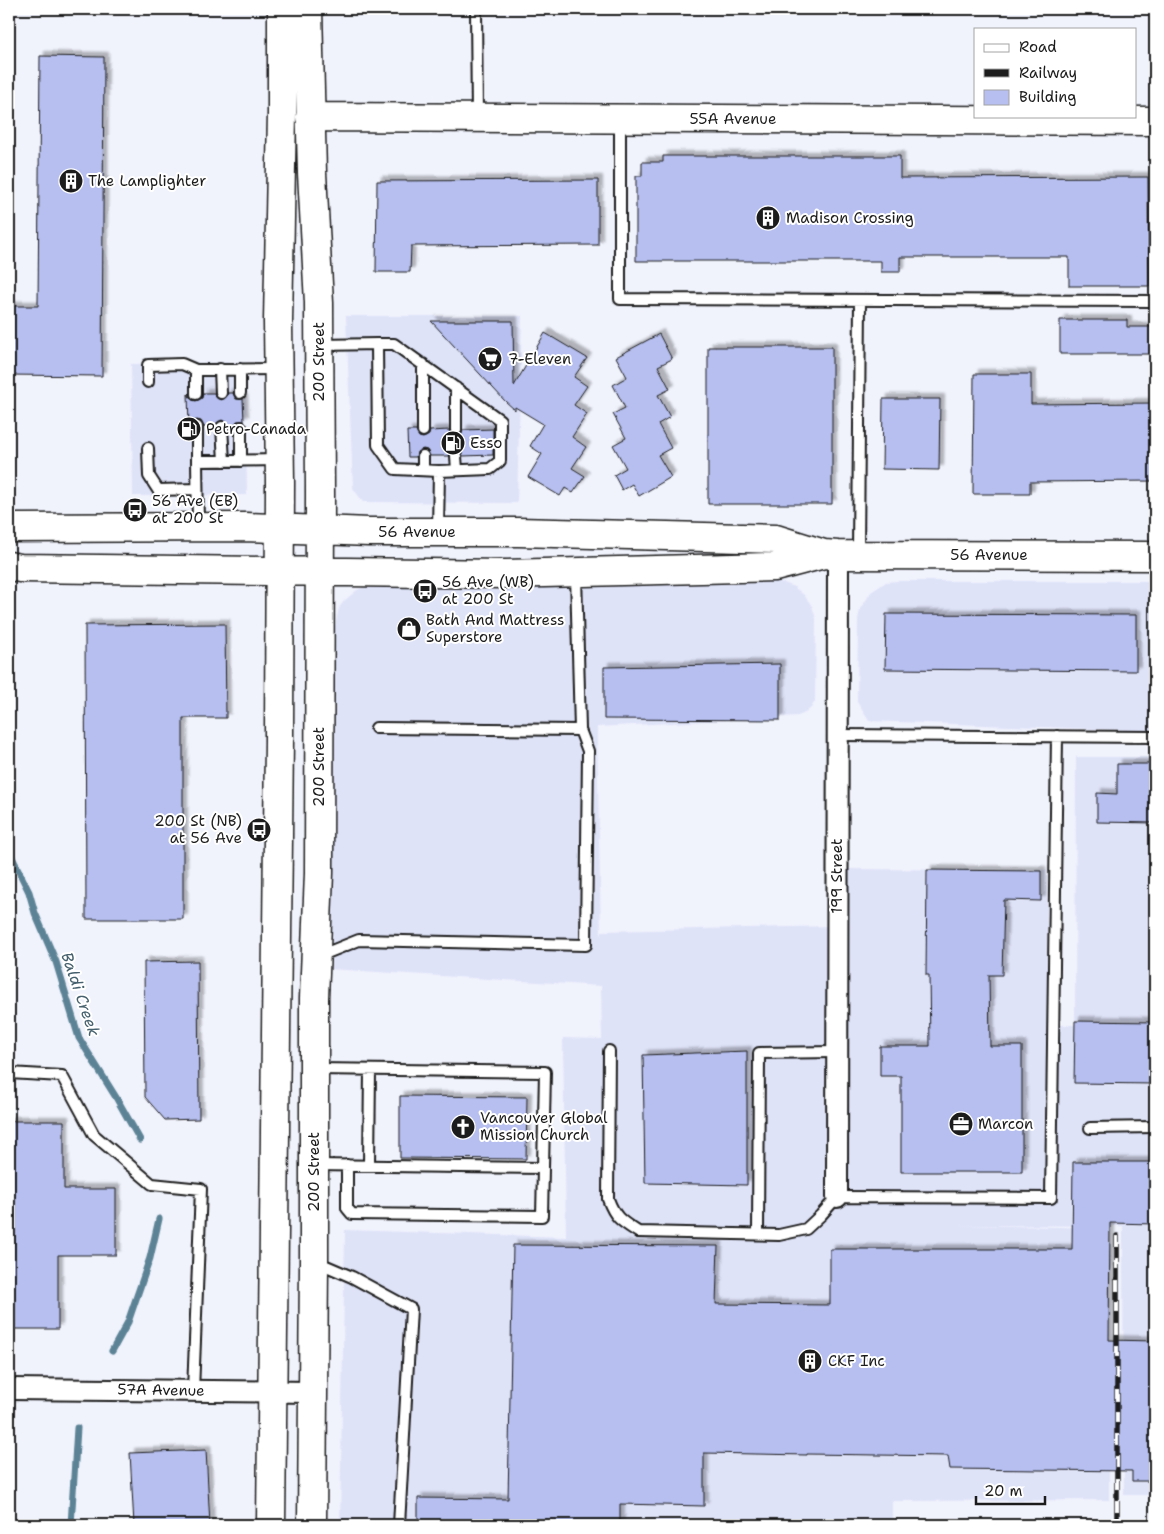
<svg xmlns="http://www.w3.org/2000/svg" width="1164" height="1534" viewBox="0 0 1164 1534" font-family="'Shantell Sans',sans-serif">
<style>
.built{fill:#dfe3f8}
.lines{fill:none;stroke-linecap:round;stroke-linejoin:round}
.stream{stroke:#5b8395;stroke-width:7}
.building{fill:#b6bff0;stroke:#1c1c1c;filter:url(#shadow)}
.lane-casing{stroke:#1c1c1c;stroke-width:14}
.street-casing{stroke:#1c1c1c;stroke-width:24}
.secondary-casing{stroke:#1c1c1c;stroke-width:31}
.lane{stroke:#fff;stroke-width:10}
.street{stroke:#fff;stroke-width:20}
.secondary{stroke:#fff;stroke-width:28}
.rail-casing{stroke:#1c1c1c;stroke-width:5.5}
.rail{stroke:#fff;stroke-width:4;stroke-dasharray:11;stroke-linecap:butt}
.labels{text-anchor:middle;stroke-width:4;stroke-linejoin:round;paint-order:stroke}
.street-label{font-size:15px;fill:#1c1c1c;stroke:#fff}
.poi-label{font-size:15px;fill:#1c1c1c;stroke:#fff;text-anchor:start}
.water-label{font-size:16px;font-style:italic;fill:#46616d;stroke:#fff}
</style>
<defs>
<filter id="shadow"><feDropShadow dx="4.5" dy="-4.5" stdDeviation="1" flood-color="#0004"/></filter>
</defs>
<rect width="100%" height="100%" fill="#f0f2fc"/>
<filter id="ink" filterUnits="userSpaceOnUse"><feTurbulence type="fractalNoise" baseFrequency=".02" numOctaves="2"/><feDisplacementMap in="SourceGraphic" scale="10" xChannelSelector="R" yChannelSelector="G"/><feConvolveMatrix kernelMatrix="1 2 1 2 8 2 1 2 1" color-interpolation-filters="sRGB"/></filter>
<g filter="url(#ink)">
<!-- built -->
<path class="built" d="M346,316H522L517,503L363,502L353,488Z
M245,362L247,495L133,496L131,364Z
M774,581L784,583L794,587L804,595L812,606L816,619L815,701L811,708L805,713L798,716L597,727L601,937L602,931L836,926L837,869L1047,870V1025H1155V1495H1124L1123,1226L955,1225L1109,1228V1500L892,1501V1525H340L345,1230L566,1237L563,1038L602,1039L601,986L330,969L335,626L339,608L344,601L357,590L366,586L375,585Z
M897,581H1155V731L869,721L857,702L858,619L860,610L871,592L886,582Z
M1076,757H1155V1022L1075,1021Z"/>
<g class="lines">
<!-- stream -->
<path class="stream" d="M9,851L29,892L35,913L56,962L79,1038L117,1099L140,1140
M112,1351L128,1322L150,1258L159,1219
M71,1525L77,1428"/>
</g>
<!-- building -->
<path class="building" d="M40,56L104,57L102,376L9,375V306H38Z
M663,156H900V178L1148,177L1149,286H1069V257H900V272H881V261H636V176H642V162H663Z
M598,180V245L411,246L410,272H376L377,181Z
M1060,320H1127V327H1155V354H1060Z
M431,321H513L514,386L545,333L587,358L574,377L587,386L574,405L587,414L572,437L586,447L572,468L585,476L573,493L565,488L560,496L528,477L542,454L530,446L543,424L515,407V410L505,401Z
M659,334L672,359L658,366L670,389L658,395L670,417L658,424L671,448L658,455L671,477L639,496L632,484L622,490L614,475L626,468L613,445L626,438L613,414L625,408L613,385L627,377L616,357Z
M708,347H832V504H708Z
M974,374H1031V404L1155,403V481L1030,482V494H973Z
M203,393H214L216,397L221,400L225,398L228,393H233L236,399H243L244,421H237L234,427H229L227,423L222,420L218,422L215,427H204L201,421L197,420L193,421L189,427L188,394L192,400L196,401L202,398Z
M883,399H940L939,470L882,469Z
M493,429V455L463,456L461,452L456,449L452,451L449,456H430L427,450L423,449L417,452L416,457H408L407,431H416L419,437L423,438L429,435L430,431L449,430L452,436L456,437L462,434L463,430Z
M886,614L1136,615V671L885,669Z
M225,624L226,718H183V919H86L85,625Z
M780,664V720L604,719V667Z
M1117,764H1155V823L1097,822V793L1117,794Z
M927,870L1041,871V901L1004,900L1002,975H989L990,1046H1022V1172H901V1076H880V1046H930L929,975H926Z
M198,961L199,1119L165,1120L145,1097L144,962Z
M1075,1021L1155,1022V1084L1074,1083Z
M747,1051V1185L645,1183L643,1055Z
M400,1096L527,1097L526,1159L400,1158Z
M9,1121H64V1189H116V1255H58V1329H9Z
M1073,1162H1155V1224L1110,1223L1109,1340L1155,1341V1481H1132V1471L950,1469L948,1456L807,1454V1455L704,1453V1506L620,1504V1525H418V1498L508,1499L513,1245L718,1246L716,1304L830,1305V1249H1072Z
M206,1450L210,1525H134L130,1453Z"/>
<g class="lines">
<defs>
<path id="lane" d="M476,9L477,117
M620,120V299L1155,301
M377,344H394L500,420V461L490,469L439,471
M321,345L377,344L378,445L395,469L439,471L438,531
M220,369L221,393
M240,369V393
M148,382V365L182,364L196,370
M456,388V430
M196,394V370L278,369
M197,427V461
M222,427L224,461
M241,427V461
M423,431V364
M148,448L149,476L158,490L197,489
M423,456V470
M456,456L457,470
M198,525L197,461L279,460
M858,554L860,300
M376,728L580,730
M837,735L1155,737
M319,956L359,940L586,945L588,751L580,730L576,574
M609,1051L608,1199C615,1218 621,1221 638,1232L779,1235L806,1229L821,1215L837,1197L1051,1198L1057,736
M315,1069L545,1072L542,1216L352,1214L347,1208V1165
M9,1073L62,1076L94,1135L152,1184L201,1189L193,1391
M1090,1128L1155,1127
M315,1165L542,1168
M369,1165L370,1070
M758,1234L759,1053L836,1052
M317,1262L352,1277L411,1309L399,1525"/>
<path id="street" d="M837,1197L838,555
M9,1389L313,1392"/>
<path id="secondary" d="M308,9L312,173L319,303L320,494L319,873L314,998V1262L312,1525
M310,117L1155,121
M9,528L246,527L369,532H518L776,539L824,554L838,555L1155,556
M9,566L20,568L505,574L775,567L824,554
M271,1525L279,738L280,483L278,322L282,113V9"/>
</defs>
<!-- lane casing -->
<use href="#lane" class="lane-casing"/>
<!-- street casing -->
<use href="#street" class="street-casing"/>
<!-- secondary casing -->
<use href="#secondary" class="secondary-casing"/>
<!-- lane -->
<use href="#lane" class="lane"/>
<!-- street -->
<use href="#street" class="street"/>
<!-- secondary -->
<use href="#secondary" class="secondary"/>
<defs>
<path id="rail" d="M1117,1236V1525"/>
</defs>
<!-- rail casing -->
<use href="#rail" class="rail-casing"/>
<!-- rail -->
<use href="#rail" class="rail"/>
</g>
</g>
<!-- icons -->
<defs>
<symbol id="building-disc" viewBox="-11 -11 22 22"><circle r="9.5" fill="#1c1c1c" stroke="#fff"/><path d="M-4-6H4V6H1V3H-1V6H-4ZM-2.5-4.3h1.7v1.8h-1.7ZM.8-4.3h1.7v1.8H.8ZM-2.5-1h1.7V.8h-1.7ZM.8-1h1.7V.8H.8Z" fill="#fff"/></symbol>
<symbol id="supermarket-disc" viewBox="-11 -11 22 22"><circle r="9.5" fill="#1c1c1c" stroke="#fff"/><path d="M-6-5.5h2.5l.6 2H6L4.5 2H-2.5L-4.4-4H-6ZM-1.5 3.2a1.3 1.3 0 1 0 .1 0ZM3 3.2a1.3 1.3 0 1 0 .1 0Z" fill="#fff"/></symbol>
<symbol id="fuel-disc" viewBox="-11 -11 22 22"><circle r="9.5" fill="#1c1c1c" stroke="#fff"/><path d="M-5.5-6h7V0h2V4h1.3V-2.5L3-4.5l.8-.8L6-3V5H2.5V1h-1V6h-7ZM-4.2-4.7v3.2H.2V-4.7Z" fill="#fff"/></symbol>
<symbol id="bus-disc" viewBox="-11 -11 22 22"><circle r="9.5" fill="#1c1c1c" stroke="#fff"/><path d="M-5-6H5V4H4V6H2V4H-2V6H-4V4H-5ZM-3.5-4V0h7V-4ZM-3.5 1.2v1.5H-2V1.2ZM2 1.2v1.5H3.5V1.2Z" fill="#fff"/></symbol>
<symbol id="shop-disc" viewBox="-11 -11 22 22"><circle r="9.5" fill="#1c1c1c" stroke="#fff"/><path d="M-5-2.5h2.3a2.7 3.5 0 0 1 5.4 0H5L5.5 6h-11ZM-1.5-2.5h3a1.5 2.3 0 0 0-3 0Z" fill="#fff"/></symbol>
<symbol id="office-disc" viewBox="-11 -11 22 22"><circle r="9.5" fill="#1c1c1c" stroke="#fff"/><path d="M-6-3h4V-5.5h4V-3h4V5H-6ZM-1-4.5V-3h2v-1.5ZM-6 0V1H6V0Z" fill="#fff"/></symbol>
<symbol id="church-disc" viewBox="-11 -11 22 22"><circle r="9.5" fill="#1c1c1c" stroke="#fff"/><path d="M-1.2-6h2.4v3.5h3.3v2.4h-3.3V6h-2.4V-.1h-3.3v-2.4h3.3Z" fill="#fff"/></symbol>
</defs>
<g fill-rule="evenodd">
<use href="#building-disc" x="57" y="167" width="28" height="28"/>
<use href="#building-disc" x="754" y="204" width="28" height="28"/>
<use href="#supermarket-disc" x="476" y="345" width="28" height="28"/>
<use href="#fuel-disc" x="175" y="415" width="28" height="28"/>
<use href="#fuel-disc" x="439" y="429" width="28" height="28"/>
<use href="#bus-disc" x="121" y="496" width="28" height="28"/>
<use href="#bus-disc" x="411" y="577" width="28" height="28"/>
<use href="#shop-disc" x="395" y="615" width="28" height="28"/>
<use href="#bus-disc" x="245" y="816" width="28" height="28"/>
<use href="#office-disc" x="947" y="1110" width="28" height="28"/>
<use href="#church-disc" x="449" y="1113" width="28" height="28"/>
<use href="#building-disc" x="796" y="1347" width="28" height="28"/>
</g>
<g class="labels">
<!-- street labels -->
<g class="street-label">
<text x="733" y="124">55A Avenue</text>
<text transform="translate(319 362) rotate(-90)" y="5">200 Street</text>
<text x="417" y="537">56 Avenue</text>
<text x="989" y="560">56 Avenue</text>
<text transform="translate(319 767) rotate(-90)" y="5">200 Street</text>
<text transform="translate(837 876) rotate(-90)" y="5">199 Street</text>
<text transform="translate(314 1172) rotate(-90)" y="5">200 Street</text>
<text transform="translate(161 1390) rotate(1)" y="5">57A Avenue</text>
</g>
<!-- poi labels -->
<g class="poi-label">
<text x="88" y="186">The Lamplighter</text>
<text x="786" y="223">Madison Crossing</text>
<text x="508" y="364">7-Eleven</text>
<text x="206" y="434">Petro-Canada</text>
<text x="470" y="448">Esso</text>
<text x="152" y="506">56 Ave (EB)<tspan x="152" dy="17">at 200 St</tspan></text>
<text x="442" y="587">56 Ave (WB)<tspan x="442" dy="17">at 200 St</tspan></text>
<text x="426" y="625">Bath And Mattress<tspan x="426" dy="17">Superstore</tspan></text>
<text x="242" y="826" text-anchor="end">200 St (NB)<tspan x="242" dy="17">at 56 Ave</tspan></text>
<text x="480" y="1123">Vancouver Global<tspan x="480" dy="17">Mission Church</tspan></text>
<text x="978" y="1129">Marcon</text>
<text x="828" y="1366">CKF Inc</text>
</g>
<!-- water labels -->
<g class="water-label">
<text transform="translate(81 994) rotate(71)" y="6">Baldi Creek</text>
</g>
</g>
<!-- margin -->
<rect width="1164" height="1534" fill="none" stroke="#fff" stroke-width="30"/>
<rect x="15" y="15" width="1134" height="1504" fill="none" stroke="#1c1c1c" stroke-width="2" filter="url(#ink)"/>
<!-- legend -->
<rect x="974" y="28" width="162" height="90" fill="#ffffff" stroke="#a4a4a4"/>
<rect x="984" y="44" width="25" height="8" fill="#ffffff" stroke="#a4a4a4"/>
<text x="1019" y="52" font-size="15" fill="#1c1c1c">Road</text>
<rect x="984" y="69" width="25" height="8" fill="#1c1c1c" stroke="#a4a4a4"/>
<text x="1019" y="78" font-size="15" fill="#1c1c1c">Railway</text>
<rect x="984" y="90" width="25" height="15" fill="#b6bff0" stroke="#a4a4a4"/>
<text x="1019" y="102" font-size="15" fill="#1c1c1c">Building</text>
<!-- scale -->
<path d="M976 1496v8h69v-8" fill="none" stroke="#1c1c1c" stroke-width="2.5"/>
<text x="984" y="1496" font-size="15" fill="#1c1c1c" stroke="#ffffff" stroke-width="4" paint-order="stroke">20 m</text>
</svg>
